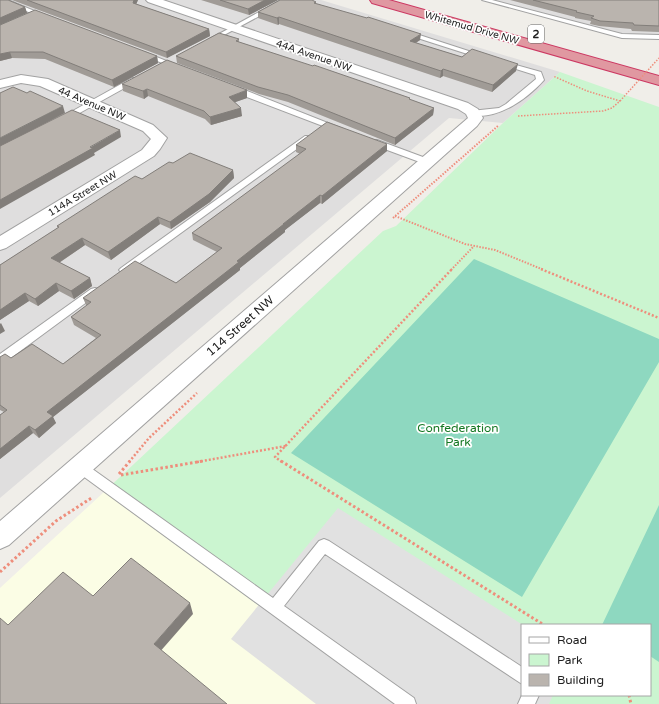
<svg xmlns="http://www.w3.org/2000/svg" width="659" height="704" viewBox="0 0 659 704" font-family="'Varela Round',sans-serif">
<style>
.residential{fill:#dfdede}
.education{fill:#fbfde5}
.park{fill:#cbf5d0;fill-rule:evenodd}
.pitch{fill:#8ed8c0}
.parking{fill:#e1e1e1}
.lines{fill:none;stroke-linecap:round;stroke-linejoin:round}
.lane-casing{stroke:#a2a2a2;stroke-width:2}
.street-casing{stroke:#a2a2a2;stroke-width:2}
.highway-casing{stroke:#cc3862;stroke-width:2}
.path-far3{stroke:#ee8e7c;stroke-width:1.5;stroke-dasharray:1.5 1.5;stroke-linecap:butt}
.path-far2{stroke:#ee8e7c;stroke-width:2;stroke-dasharray:1.5 1.5;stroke-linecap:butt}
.path-far1{stroke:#ee8e7c;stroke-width:2.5;stroke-dasharray:2 2;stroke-linecap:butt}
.path{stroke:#ee8e7c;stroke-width:3;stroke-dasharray:2.5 2.5;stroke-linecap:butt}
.lane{fill:#fff;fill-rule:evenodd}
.street{fill:#fff;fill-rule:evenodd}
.highway{fill:#e098a1;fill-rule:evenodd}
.path-bridge{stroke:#ee8e7c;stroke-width:1.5;stroke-dasharray:1.5 1.5;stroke-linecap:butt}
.wall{fill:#a09b96}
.shaded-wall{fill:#827e7a}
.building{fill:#bab4ae;stroke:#827e7a}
.labels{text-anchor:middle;stroke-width:3.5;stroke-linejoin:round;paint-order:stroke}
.far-street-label{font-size:10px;fill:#212121;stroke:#fff}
.shield{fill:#fff;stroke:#646464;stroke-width:1}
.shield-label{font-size:11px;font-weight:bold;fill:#212121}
.street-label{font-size:12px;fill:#212121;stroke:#fff}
.park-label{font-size:12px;fill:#167824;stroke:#fff}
</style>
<rect width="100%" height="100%" fill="#f0eee9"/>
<!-- residential -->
<path class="residential" d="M0,0H321L560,72L503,123L449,118L0,498Z
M494,0L659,1V34L623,35Z"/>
<!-- education -->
<path class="education" d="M104,492L258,605L522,625V695L549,704H0V588Z"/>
<!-- park -->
<path class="park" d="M560,72L659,107V704H393L104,492L383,231L396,226L503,123ZM522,625H650V695H522Z"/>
<!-- pitch -->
<path class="pitch" d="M474,259L659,339V362L522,597L291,453Z
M659,505V662L650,656V625H602Z"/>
<!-- parking -->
<path class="parking" d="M338,508L523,625L522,695H553L549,704H316L231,639Z"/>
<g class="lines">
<defs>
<path id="lane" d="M0,0H8L49,17L44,18L0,1Z
M281,0H289L213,41L208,40Z
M482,0H492L622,34L659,35V39L622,38Z
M407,31L484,56L485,57L480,58L405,34V32Z
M144,52L179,66L181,67L179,68H175L142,55V53Z
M502,61L541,72L544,80C527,99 498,120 471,115V111L499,108L506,104L536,79L535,75L500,64L499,63Z
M132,78H135L139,80L67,120H64L60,118Z
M231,87H237L343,129L339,131H336L231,91Z
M305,136H308L312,138L127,272H121L119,270L121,268Z
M371,140H377L431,160L432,162L431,164H425L371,144Z
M95,288L99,289L100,291L99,293L4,363L0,364V354L91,289Z
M80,462L84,463L273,598L319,541L324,539L329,541L522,667V684L325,554L284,606L414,698L416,704H395L76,471L74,467L76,463Z
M522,695H539L535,704H518Z"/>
<path id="street" d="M146,0H163L468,103L478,109L483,118L477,126L9,545L0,549V521L468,118L466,114L458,109L148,2Z
M21,75L48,79L153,125L167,138L160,149L154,156L6,248L0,250V236L142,150L151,139L143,131L40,86L21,83L0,88V80Z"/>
<path id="highway" d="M370,0H389L659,76V85L372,3Z"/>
</defs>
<!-- lane casing -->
<use href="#lane" class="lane-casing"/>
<!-- street casing -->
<use href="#street" class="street-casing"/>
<!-- highway casing -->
<use href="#highway" class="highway-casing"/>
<!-- path-far3 -->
<path class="path-far3" d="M518,116L603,111L612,108L620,101L587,91L553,76"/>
<!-- path-far2 -->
<path class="path-far2" d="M395,216L465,244L495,250L544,270
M393,218L499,125
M451,270L474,246"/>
<!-- path-far1 -->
<path class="path-far1" d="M541,269L659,318
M129,462L149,438L197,393
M197,462L286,446
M282,462L275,457L452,269"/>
<!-- path -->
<path class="path" d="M281,461L544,625
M119,474L130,461
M121,475L203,461
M0,572L56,521L93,497
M629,695L631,704"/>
<!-- lane -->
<use href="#lane" class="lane"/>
<!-- street -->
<use href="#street" class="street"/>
<!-- highway -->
<use href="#highway" class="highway"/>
<!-- path-bridge -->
<path class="path-bridge" d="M620,101L659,58"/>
</g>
<!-- wall -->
<path class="wall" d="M0,0L25,7L27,13L14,19L157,56L158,63L114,87L45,59L12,58L0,61Z
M12,0H138L136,4L209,29L210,36L167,58Z
M201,0H278L249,15Z
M510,0H659V32L632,31L631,29L599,26L590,24L591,21L575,18V17Z
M316,2V4L420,40L416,43L462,57L516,71L492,92L443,76L440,78L279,24L278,25L258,18V12Z
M239,39V42L434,108L433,115L395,145L288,102L259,94L177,63L176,56Z
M122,84L247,98L235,102L242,116L211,125L205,119L148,96L144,99L123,91Z
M296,145L387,151L322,204L320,203L285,230V232L240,268V270L53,417L56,423L39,438L33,433L0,459V415L4,412L0,410V357L63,364L96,338L74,325L71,317L86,306V305L83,298L176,283L217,252L193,240L192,233L300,154L296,152Z
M173,163L233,170L234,178L210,202L171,229L160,224L111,260L85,245L59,263L90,278L92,286L74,299L59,291L38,306L29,301L0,320V265L58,228L57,226L142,179Z"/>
<!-- shaded-wall -->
<path class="shaded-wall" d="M134,0H138L134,9L133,3Z
M265,0H278L249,15L248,9Z
M25,7L27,13L0,25V18Z
M279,17V24L278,25L277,18Z
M209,29L210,36L167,58L166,52Z
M421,34L420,40L409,47L410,41Z
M10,52L12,58L0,61V54Z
M157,56L158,63L114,87L112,80Z
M518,64L516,71L492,92L493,85Z
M443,69V76L440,78L441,71Z
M147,89L148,96L144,99L143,91Z
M247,90V98L230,104L229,97Z
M63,106L65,113L0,147V138Z
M241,108L242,116L211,125L210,117Z
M434,108L433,115L395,145V138Z
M120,130L121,137L94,153L95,155L0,209V200Z
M387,144V151L322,204V196Z
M233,170L234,178L210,202L171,229L170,222Z
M320,195V203L285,230V232L240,268V270L53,417L56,423L39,438L35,430L47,412L237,261L283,224Z
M158,217L160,224L111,260L108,252Z
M82,238L85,245L54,266L51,258Z
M90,278L92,286L74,299L71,291Z
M56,283L59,291L38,306L35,299Z
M25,293L29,301L0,320V310Z
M1,323L5,331L0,334V324Z
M29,426L33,433L0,459V449Z
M190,603L193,614L158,654L154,644Z"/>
<!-- building -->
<path class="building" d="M0,0H8L25,7L0,18Z
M27,0H134L133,3L209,29L166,52Z
M220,0H265L248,9Z
M280,0H312L316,2L314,3L367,18L368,17L421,34L410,41L462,57L472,49L518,64L493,85L443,69L441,71L279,17L277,18L258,12Z
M533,0H659V26L634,25L633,23L600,21L591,18L594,16L576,12L577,11Z
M35,10L157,56L112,80L43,52H10L0,54V25Z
M219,33L239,39L236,41L313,66L314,65L410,98L409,99L434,108L395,138L288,95L258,87L176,56Z
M167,60L247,90L229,97L241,108L210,117L204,111L147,89L143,91L122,84Z
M13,87L27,93L30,91L63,106L0,138V93Z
M72,110L120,130L90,147L93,148L0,200V146Z
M327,122L387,144L322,196L320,195L283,224H284L237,261L239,262L47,412L53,416L35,430L29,426L0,449V415L7,410L0,405V357L5,354L11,358L32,344L63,364L101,335L71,317L91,302L83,298L135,261L176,283L222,248L192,233L306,149L296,145Z
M190,153L233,170L209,194L170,222L158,217L108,252L82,238L51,258L90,278L71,291L56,283L35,299L25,293L0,310V265L59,227L57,226L135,176L142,179L169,162L173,163Z
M131,558L190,603L154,644L227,704H0V618L8,625L63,572L93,596Z"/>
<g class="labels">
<!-- far-street labels -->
<g class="far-street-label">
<text transform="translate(472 27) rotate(16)" y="4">Whitemud Drive NW</text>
<text transform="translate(314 55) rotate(19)" y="4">44A Avenue NW</text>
<text transform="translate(92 103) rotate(23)" y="4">44 Avenue NW</text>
<text transform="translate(82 193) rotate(-31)" y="4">114A Street NW</text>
</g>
<!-- shield labels -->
<rect class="shield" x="528" y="25" width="16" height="18" rx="3"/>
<g class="shield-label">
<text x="536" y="38">2</text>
</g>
<!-- street labels -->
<g class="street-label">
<text transform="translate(240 326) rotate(-41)" y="4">114 Street NW</text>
</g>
<!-- park labels -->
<g class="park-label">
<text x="458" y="432">Confederation<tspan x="458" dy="14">Park</tspan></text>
</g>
</g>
<!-- legend -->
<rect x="521" y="624" width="130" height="72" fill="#ffffff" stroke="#a6a6a6"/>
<rect x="529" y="637" width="20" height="6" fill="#ffffff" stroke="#a6a6a6"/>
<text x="557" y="644" font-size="12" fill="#212121">Road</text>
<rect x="529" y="654" width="20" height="12" fill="#cbf5d0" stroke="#a6a6a6"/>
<text x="557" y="664" font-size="12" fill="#212121">Park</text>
<rect x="529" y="674" width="20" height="12" fill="#bab4ae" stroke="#a6a6a6"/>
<text x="557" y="684" font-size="12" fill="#212121">Building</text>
</svg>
